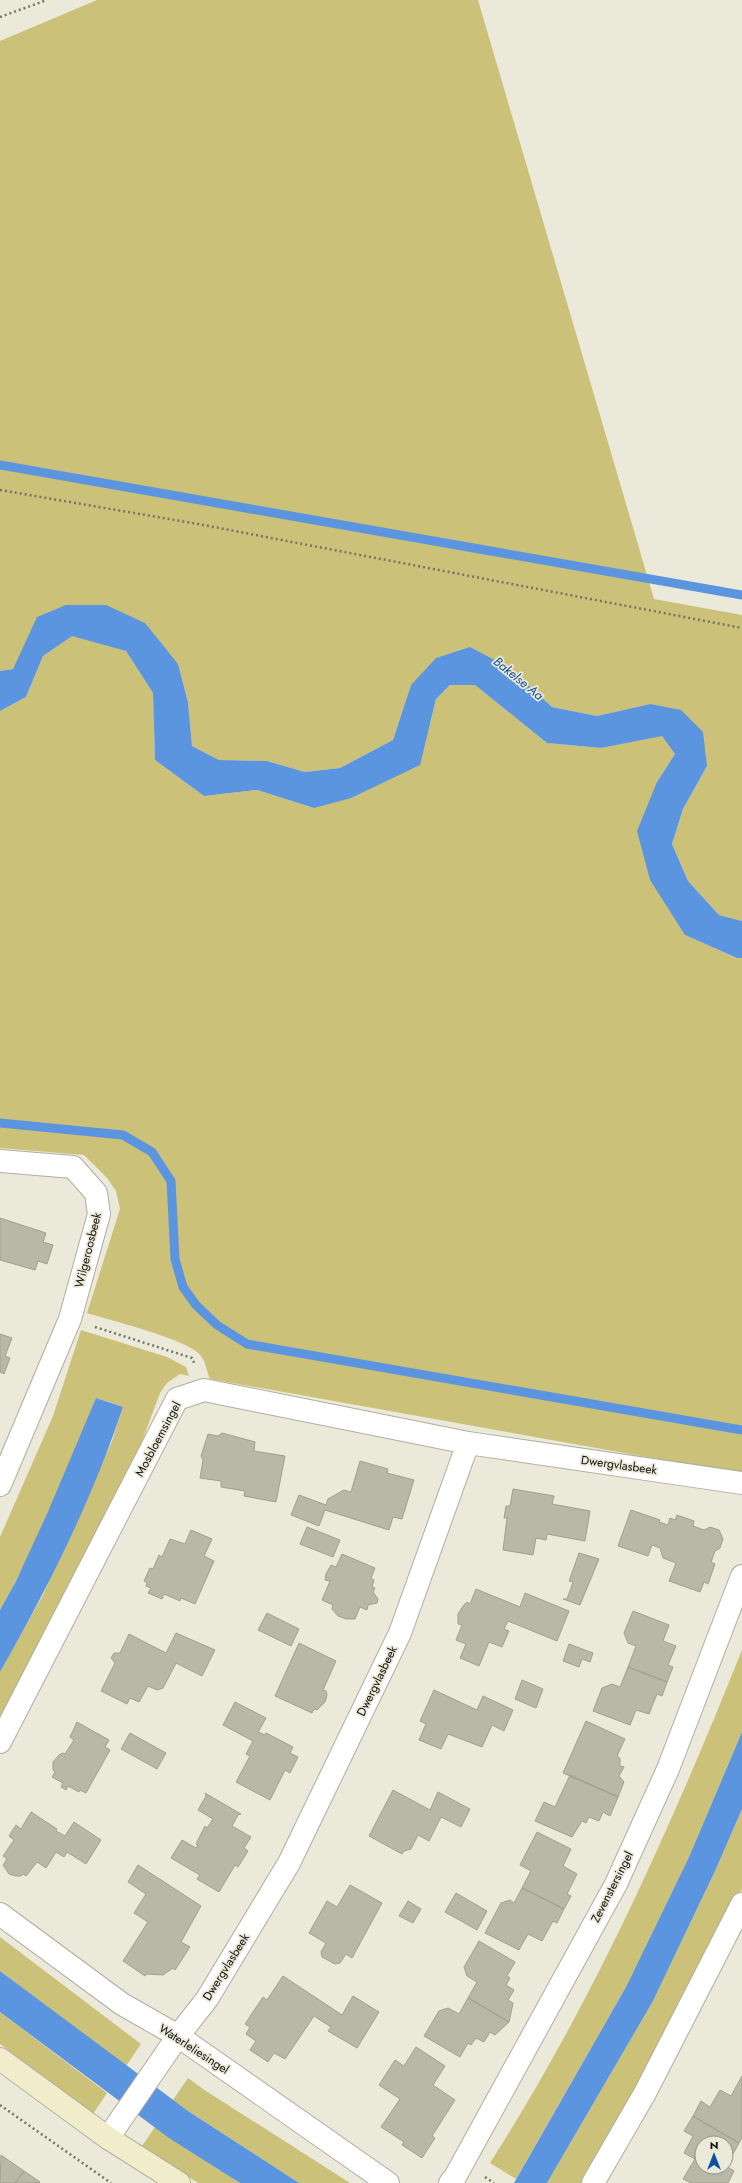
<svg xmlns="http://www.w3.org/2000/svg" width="742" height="2183" viewBox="0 0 742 2183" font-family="Jost,sans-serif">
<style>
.green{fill:#ccc179}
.water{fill:#5c95df}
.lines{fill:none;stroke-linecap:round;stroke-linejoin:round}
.stream{stroke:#5c95df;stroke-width:9}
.building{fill:#b9b7a7;stroke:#a19f90}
.street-casing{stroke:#b0ae9f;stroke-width:24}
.secondary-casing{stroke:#b0ae9f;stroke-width:24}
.path{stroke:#75746a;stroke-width:2.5;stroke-dasharray:2 3;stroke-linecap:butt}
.street{stroke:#fff;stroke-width:22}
.secondary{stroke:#f1ecca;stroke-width:22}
.labels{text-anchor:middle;stroke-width:3.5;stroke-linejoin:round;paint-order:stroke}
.street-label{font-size:12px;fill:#0f0f09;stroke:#ebe9d9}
.water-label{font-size:13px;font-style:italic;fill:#1b5296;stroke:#ebe9d9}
</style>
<rect width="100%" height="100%" fill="#ebe9d9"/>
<!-- green -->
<path class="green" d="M97,0H478L654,599L742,615V921L719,915L688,881L672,844L683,809L707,766L650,704L597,716L552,707L508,667L411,685L393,740L340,768L305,772L267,761L219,760L192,746L188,702L178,664L38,617L13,669L0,671V41Z
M72,635L126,651L153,693L155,760L204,796L257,790L314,808L430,724L436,699L450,685H475L547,743L601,748L662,735L675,754L657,782L685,935L737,958H742V1474L210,1379C207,1372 206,1363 201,1356C191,1340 109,1320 87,1313L120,1209L116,1191L107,1178L84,1155L0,1148V711L26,697L43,656Z
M81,1330L167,1357L186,1367L189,1376L180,1374L167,1383L160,1393L138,1452L0,1732V1672L43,1595L112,1441L123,1407L96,1398C68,1470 38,1543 0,1610V1537L53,1416Z
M742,1650V1732L736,1746L689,1857L626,1987L516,2179L490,2163C593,2002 671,1827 742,1650Z
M742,1809V1889L682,2016L586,2183H547L653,2001L716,1869Z
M0,1937L141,2044L126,2066L0,1971Z
M0,2012L107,2093L93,2114L0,2044Z
M188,2078L203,2089L350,2183H299L188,2111L173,2100Z
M155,2127L240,2183H198L142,2146Z"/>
<!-- water -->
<path class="water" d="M66,605H106L145,623L178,664L188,702L192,746L219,760L267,761L305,772L340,768L393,740L411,685L436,658L470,647L508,667L552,707L597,716L650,704L681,710L703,732L707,766L683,809L672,844L688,881L719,915L742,921V958H737L685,935L650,880L637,831L657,782L675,754L662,736L601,748L547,743L475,685H450L436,699L420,765L351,798L314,808L257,790L204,796L155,760L153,693L126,651L72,636L43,656L26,697L0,711V671L13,669L37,617Z
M96,1398L123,1407C92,1500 48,1588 0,1672V1610L16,1581L47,1514Z
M742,1732V1809L716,1869L653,2001L547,2183H514L626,1987L689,1857Z
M0,1971L188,2111L299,2183H240L169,2138L0,2012Z"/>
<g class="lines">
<!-- stream -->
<path class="stream" d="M0,465L742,595
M0,1123L123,1135L152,1152L171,1181L175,1259L183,1287L196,1305L217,1325L247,1344L742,1430"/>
</g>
<!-- building -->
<path class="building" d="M0,1218L46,1233L43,1242L53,1245L47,1264L38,1261L35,1270L0,1260Z
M0,1334L12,1338L5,1356L10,1358L4,1374L0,1372Z
M222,1433L255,1442L254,1451L285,1456L276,1502L244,1496L245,1491L221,1487V1481L200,1478L203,1460L201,1456L208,1434L218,1436Z
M360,1461L388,1469L387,1473L414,1480L402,1519L393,1517L389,1530L325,1510L319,1526L291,1515L299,1495L326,1505L328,1499L344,1490L351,1492Z
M513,1489L554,1496L552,1504L590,1511L585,1541L547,1534L546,1540L536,1538L533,1555L503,1550L507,1518H504L506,1506H510Z
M631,1510L660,1520L659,1522L668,1525L670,1518L675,1520L677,1515L694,1521L693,1526L704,1530L710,1527L719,1530L723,1539L720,1548L715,1551L711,1562L715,1564L708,1584L704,1582L700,1592L669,1581L676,1563L663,1558L660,1548L652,1545L648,1556L618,1546Z
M307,1527L340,1540L333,1557L300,1544Z
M191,1530L212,1539L204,1556L214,1561L195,1604L181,1598L180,1601L164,1594L162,1599L148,1593L151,1588L146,1586L147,1583L144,1581L150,1568L153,1569L159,1555L162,1557L170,1539L185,1544Z
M579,1553L599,1559L580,1605L563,1599H567L573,1582L569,1581Z
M342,1554L375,1568L371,1578L374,1580L372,1587L375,1588L373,1592L378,1599L377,1603L368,1605L367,1610L360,1607L355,1619H346L338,1616L332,1609L333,1605L322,1600L330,1581L325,1580L326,1574L331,1565L336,1567Z
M476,1589L520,1607L525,1593L569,1611L557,1641L508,1621L504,1629L509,1631L502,1647L489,1642L479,1666L460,1658L466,1644L456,1640L462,1625L458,1624V1614L463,1606L467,1602L470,1604Z
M633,1611L669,1625L663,1641L676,1646L668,1665L673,1667L667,1682L628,1667L636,1646L628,1643L624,1633Z
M267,1613L299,1629L291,1646L258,1630Z
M176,1633L215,1650L202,1676L176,1663L163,1688L157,1690L148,1686L139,1702L130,1698L127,1704L101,1691L115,1663L111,1658L114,1653H120L129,1634L166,1653Z
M299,1643L336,1661L323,1690L326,1691L327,1695L325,1702L317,1710L314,1709L312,1713L275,1696Z
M569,1644L593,1653L590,1662L582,1659L579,1667L563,1661Z
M628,1667L667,1682L662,1696L657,1694L649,1714L636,1710L630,1725L593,1711L602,1688L612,1684L620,1687Z
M522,1680L543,1689L536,1708L515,1699Z
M434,1690L477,1710L483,1696L513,1710L504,1731L492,1725L482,1747L448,1734L441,1749L419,1740L426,1724L420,1721Z
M235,1702L266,1718L258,1732L265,1735L266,1733L293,1747L290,1753L298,1757L290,1773L285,1770L270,1800L236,1782L250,1756L246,1754L253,1741L223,1725Z
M586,1721L625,1739L617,1756L620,1758V1766L624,1767L619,1776L624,1782L618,1797L563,1773Z
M77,1722L109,1740L105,1747L110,1750L86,1793L80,1790L79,1792L68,1786L66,1790L61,1787L63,1783L52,1777L55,1772L53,1770V1762L59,1755L63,1753L65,1754L74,1740L70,1737Z
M130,1733L166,1753L157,1769L121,1749Z
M570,1775L618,1797L610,1816L603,1812L599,1821L589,1817L586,1823L582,1821L572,1837L535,1821L544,1802L555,1807Z
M393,1790L430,1810L438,1792L470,1809L461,1827L441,1817L429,1841L418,1835L411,1849L404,1851L402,1854L369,1836Z
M205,1793L241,1814L238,1815L232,1826L251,1837L244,1848L248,1851L238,1867L235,1865L219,1892L197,1879L200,1875L171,1858L182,1840L196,1848L198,1845L196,1844L205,1826L207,1828L213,1819L198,1810L206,1796Z
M31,1812L57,1829L56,1831L65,1836L74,1822L101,1840L86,1864L67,1852L64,1857L56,1852L46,1868L37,1862L26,1876L23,1874L21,1876H16L9,1874L3,1865L7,1859L3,1856L14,1840L9,1836L16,1825L21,1829Z
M537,1832L571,1849L563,1866L577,1874L567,1894L571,1896L564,1909L522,1888L531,1871L520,1865Z
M138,1865L201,1906L181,1942L190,1947L175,1970L173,1968L163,1975L147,1974L145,1976L123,1961L148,1922L134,1913L146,1894L128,1882Z
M350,1885L382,1903L352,1958L346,1954L340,1963L335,1964L322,1957L321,1952L326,1943L309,1933L327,1901L337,1907Z
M522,1888L564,1909L557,1923L553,1921L542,1941L528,1934L519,1950L485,1933L501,1903L510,1900L514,1903Z
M456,1893L487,1911L477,1930L445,1912Z
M408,1901L421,1909L413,1923L399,1916Z
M479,1941L515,1962L507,1976L510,1978L506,1985L514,1990L508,2000L513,2003L509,2022L468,1998L477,1982L467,1976L464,1967Z
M283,1976L342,2015L353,1996L379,2012L357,2048L328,2031L331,2027L314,2016L285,2059L274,2053L268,2062L250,2050L256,2041L246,2034L250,2027L245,2024L263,1997L267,2000Z
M468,1998L509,2022L495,2035L490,2032L484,2042L476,2038L471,2045L468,2043L460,2057L424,2036L439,2011L448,2008L459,2014Z
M416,2047L445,2066L433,2085L455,2100L432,2136L435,2138L422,2158L402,2145L404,2142L381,2127L400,2099L379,2085L395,2060L404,2066Z
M742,2076V2138L739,2143L693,2116L701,2101L710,2107L720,2090L731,2096Z
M693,2116L739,2143L726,2166V2143H702V2167L726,2166L734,2171L728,2183H691L683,2179L695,2159L684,2153L693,2136L684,2131Z
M1,2155L24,2171L15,2183H0Z
M24,2171L40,2182L39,2183H15Z"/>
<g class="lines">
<defs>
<path id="street" d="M0,1161L73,1167L96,1193L99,1214L70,1319L0,1485
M0,1742L177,1399L204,1390L468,1443
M0,1914L122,2004L178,2036L388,2183
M108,2138L178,2036L207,1999L289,1863L400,1633L468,1443L742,1483
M450,2183L455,2177L616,1884L668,1769L742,1576
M593,2183L645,2093L742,1904"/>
<path id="secondary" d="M0,2059L108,2138L179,2183"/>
</defs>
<!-- street casing -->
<use href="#street" class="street-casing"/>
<!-- secondary casing -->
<use href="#secondary" class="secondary-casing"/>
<!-- path -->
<path class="path" d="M0,17L47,0
M0,490L198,524L742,628
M95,1327L192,1358L195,1365
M0,2105L111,2183
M485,2177L494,2183"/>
<!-- street -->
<use href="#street" class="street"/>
<!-- secondary -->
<use href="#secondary" class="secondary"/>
</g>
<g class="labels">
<!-- street labels -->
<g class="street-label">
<text transform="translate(88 1250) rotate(-76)" y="4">Wilgeroosbeek</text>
<text transform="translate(158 1439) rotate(-62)" y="4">Mosbloemsingel</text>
<text transform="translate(619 1465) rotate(8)" y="4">Dwergvlasbeek</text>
<text transform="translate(377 1681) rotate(-64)" y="4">Dwergvlasbeek</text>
<text transform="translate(612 1887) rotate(-63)" y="4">Zevenstersingel</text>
<text transform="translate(226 1967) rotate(-58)" y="4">Dwergvlasbeek</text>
<text transform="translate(194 2049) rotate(33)" y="4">Waterleliesingel</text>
</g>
<!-- water labels -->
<g class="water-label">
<text transform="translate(519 678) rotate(39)" y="5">Bakelse Aa</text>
</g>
</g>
<!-- north arrow -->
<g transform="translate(714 2155)"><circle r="19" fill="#ebe9d9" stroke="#939286"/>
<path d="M0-3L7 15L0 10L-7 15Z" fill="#0e53a3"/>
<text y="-6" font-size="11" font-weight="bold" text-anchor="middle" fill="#0f0f09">N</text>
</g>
</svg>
